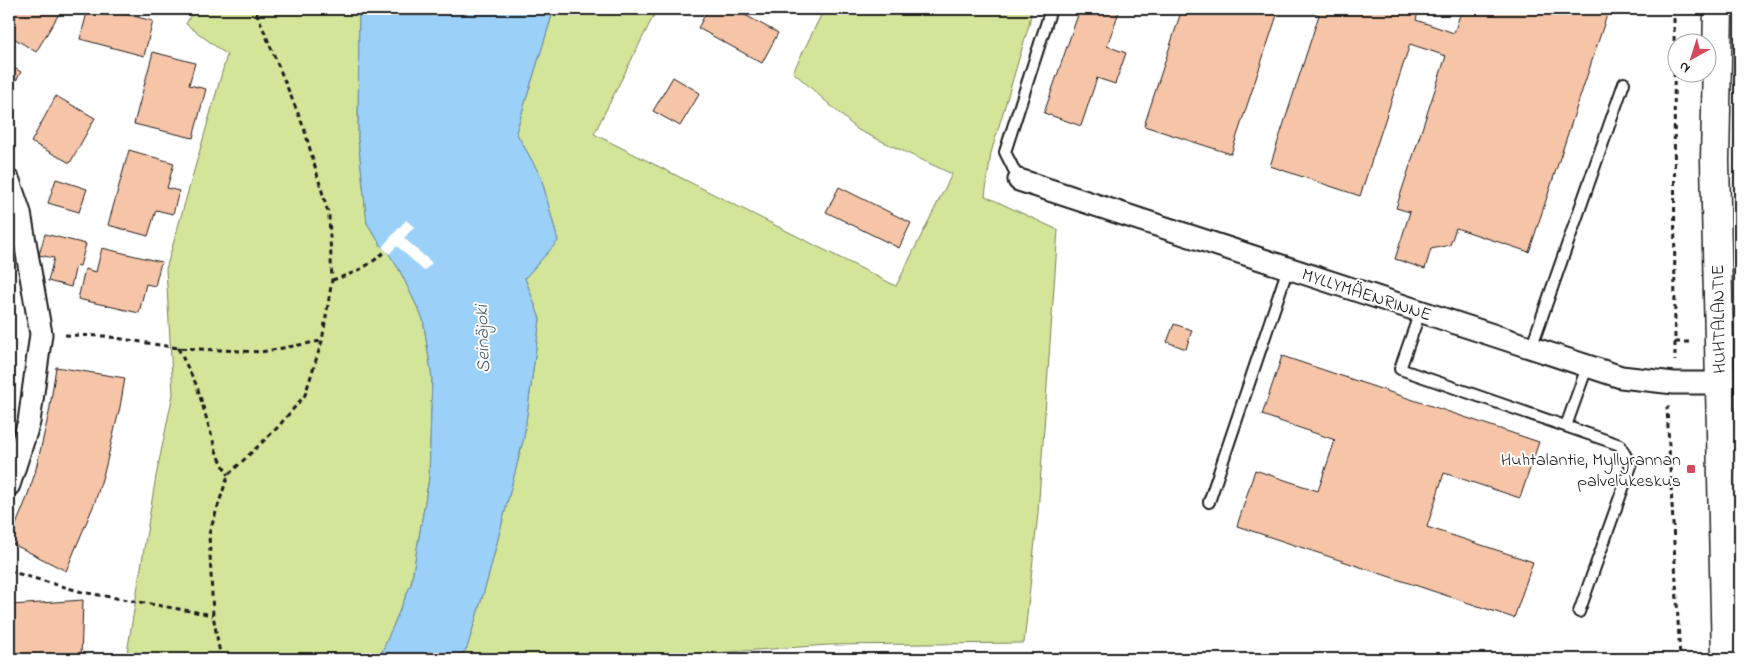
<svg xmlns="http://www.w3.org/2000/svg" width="1749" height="668" viewBox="0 0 1749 668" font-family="'Indie Flower',sans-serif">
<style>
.green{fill:#d3e599;stroke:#78805a}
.water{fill:#9bd0f9;stroke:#6888a1}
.pier{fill:#fff}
.building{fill:#f6c4a7;stroke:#1c1c1c}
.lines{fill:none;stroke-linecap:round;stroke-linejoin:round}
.lane-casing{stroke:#1c1c1c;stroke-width:14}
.street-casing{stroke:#1c1c1c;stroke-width:25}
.secondary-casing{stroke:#1c1c1c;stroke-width:31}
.path{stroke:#1c1c1c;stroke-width:3;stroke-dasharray:5 4;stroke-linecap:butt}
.lane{stroke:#fff;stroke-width:10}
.street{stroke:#fff;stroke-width:21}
.secondary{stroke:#fff;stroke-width:28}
.poi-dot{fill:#d1495b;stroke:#fff;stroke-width:2}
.labels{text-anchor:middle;stroke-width:4;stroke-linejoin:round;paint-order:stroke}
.street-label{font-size:18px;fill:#1c1c1c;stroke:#fff}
.poi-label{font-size:18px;fill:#1c1c1c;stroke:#fff;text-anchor:end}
.water-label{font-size:19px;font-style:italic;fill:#485b69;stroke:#fff}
</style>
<rect width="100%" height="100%" fill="#fff"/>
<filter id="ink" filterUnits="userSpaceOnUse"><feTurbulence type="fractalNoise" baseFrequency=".02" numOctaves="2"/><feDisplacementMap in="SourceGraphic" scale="10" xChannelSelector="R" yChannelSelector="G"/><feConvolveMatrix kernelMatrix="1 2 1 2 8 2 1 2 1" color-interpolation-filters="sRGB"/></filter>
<g filter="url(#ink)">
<!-- green -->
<path class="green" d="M194,9H359L358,139L367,223L382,247L389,254L400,271L423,319L432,378L429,478L411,584L379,659H126L156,476L173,394L166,269L227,55L186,24Z
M554,9H657L594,134L896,286L952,174L858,130L793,72L824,9H1032L1029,25L991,153L985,196L1058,230L1038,513L1024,643L828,645L631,659H458L467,648L488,578L524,437L540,319L525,278L558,241L541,177L516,132Z"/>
<!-- water -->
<path class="water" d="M359,9H554L516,132L541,177L558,241L525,278L540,319L524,437L488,578L467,648L458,659H379L411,584L429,478L432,378L423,319L400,271L389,254L382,247L367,223L358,139Z"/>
<!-- pier -->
<path class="pier" d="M406,220L414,227L404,238L432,263L424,271L397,246L389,254L382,247Z"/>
<!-- building -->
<path class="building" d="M9,9H62L36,52L9,35Z
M88,9H105L153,21L144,56L80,39Z
M708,9H734L778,33L762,63L698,28Z
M1080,9H1120L1107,46L1126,53L1115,84L1097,78L1081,126L1044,113Z
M1182,9H1279L1231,154L1144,126Z
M1302,9H1419L1416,20L1454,33L1462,9H1609L1529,252L1456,228L1450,245L1431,249L1425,269L1395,259L1410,212L1396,208L1446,56L1410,44L1360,196L1270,166L1319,15Z
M153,52L195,63L189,85L206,89L193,138L134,124Z
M9,65L21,72L9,93Z
M673,77L700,93L680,126L653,111Z
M56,96L95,118L70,163L31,142Z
M129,150L174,163L167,188L179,191L173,214L156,210L148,236L108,225Z
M56,179L87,189L79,212L48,203Z
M839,187L911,223L899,248L826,212Z
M45,234L86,244L80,266L76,265L71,287L48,281L54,258L39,255Z
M102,248L161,262L155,286L146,284L139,313L78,299L85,269L96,272Z
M1174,324L1192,330L1186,349L1167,342Z
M1282,356L1539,442L1520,498L1444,473L1427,527L1533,562L1514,618L1237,526L1255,470L1318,491L1335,440L1262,415Z
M56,367L125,378L120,407L105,469L95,502L66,571L9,542L26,500L35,473L49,413Z
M83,600L81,659H13L12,605Z"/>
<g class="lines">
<defs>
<path id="lane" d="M1019,180L1005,152L1051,9
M1420,312L1400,369L1620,445L1631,466L1579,612
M1531,348L1624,83
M1566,426L1587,367
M1209,502L1288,268"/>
<path id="street" d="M1019,180L1621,377L1674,383H1719
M9,181L20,213L41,334L29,422L9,485"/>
<path id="secondary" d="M1718,9L1715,160L1726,659"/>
</defs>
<!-- lane casing -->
<use href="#lane" class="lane-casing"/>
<!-- street casing -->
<use href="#street" class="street-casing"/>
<!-- secondary casing -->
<use href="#secondary" class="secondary-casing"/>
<!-- path -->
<path class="path" d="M1674,9L1675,361
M332,280C353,274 370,266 385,251
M65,335L104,336L178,348L261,352L321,341
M1675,342H1692
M178,348L197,386L216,451L228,475
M1669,406L1667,408L1680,659
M9,571L82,592L213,615
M221,659L213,615L209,534L228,475L277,428L305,395L322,341L332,280L329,216L304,128L255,9"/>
<!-- lane -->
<use href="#lane" class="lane"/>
<!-- street -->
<use href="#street" class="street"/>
<!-- secondary -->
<use href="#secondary" class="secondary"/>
</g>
</g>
<!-- markers -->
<rect class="poi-dot" x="1686" y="464" width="10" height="10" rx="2.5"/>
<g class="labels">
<!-- street labels -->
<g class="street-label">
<text transform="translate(1367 294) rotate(18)" y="6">MYLLYMÄENRINNE</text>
<text transform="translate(1718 319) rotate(-91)" y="6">HUHTALANTIE</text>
</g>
<!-- poi labels -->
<g class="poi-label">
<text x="1681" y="465">Huhtalantie, Myllyrannan<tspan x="1681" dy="21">palvelukeskus</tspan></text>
</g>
<!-- water labels -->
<g class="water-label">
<text transform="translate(481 339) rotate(-92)" y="7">Seinäjoki</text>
</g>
</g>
<!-- margin -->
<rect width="1749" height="668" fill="none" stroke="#fff" stroke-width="30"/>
<rect x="15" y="15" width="1719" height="638" fill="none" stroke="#1c1c1c" stroke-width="2" filter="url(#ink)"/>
<!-- north arrow -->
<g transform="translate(1692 58) rotate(219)"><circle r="24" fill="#ffffff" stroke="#a4a4a4"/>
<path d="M0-4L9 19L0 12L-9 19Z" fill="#d1495b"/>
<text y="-8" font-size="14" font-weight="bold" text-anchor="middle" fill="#1c1c1c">N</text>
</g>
</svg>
